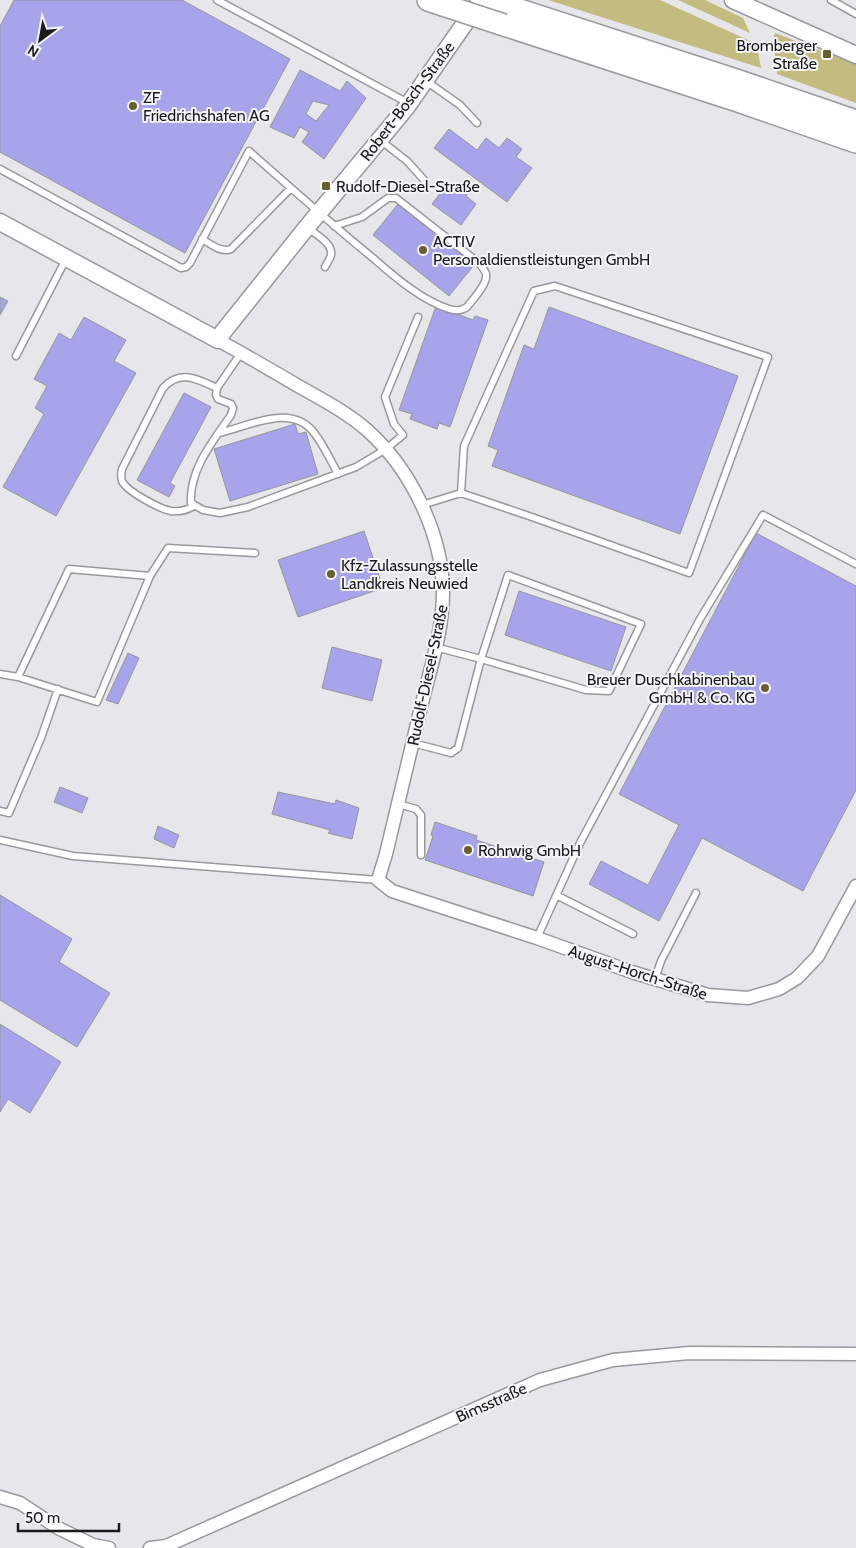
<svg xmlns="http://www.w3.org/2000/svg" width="856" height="1548" viewBox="0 0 856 1548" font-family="Cabin,sans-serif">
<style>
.green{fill:#c2bc80}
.building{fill:#a8a4eb;stroke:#969699;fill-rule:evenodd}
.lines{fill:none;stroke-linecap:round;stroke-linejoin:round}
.service-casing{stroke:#99999d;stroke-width:9}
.minor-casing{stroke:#99999d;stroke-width:15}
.tertiary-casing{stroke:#99999d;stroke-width:19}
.trunk-casing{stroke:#99999d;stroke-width:24}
.service{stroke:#fff;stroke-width:6}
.minor{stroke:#fff;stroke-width:12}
.tertiary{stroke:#fff;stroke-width:16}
.trunk{stroke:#fff;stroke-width:21}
.trunk-bridge-casing{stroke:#99999d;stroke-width:24;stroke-linecap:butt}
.trunk-bridge{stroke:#fff;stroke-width:21}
.poi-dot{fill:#65602d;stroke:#f5f5f8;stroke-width:2}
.labels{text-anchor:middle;stroke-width:4;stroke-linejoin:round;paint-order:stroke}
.poi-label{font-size:16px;fill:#1a1a1b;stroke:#f5f5f8;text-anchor:start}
.street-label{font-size:16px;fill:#1a1a1b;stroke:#f5f5f8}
</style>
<rect width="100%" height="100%" fill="#e7e7eb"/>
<!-- green -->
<path class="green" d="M548,0H660L748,40L757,46L761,68Z
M678,0H705L743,18L750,33Z
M775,33L856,64V103L777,74L773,39Z"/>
<!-- building -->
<path class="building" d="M14,0H182L290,59L185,253L0,152V26Z
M300,70L340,91L347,81L366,98L324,159L302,142L309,132L300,127L294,138L270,127ZM313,101L329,105L316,121L306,114Z
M449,129L477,150L486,138L499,148L507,138L522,149L516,157L532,168L507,202L434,148Z
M448,183L458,190L463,183L471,189L466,196L476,204L461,225L432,204Z
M398,204L474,265L449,296L373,235Z
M0,297L8,301L0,315Z
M436,306L473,320L475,316L488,320L450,427L439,423L437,429L410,419L412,414L399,410Z
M549,307L738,376L680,534L492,466L498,450L488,446L524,345L534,349Z
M84,317L126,340L114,361L136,373L56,516L3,487L44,414L35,408L47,386L34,379L59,333L71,340Z
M184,393L211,407L170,483L175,486L169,497L137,480Z
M295,424L298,434L306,432L318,474L230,501L214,449Z
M364,531L383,588L298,617L278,560Z
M756,533L856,586V790L803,891L702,838L659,921L589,884L601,861L648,885L679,825L619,794Z
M519,591L626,627L611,671L505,635Z
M332,647L382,660L372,701L322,688Z
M128,653L139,658L118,704L106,700Z
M60,787L88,798L82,813L54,802Z
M278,792L335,804L336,800L359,808L352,839L328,833L330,830L272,814Z
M435,822L477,836L476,840L544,862L533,896L425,860L433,836L431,835Z
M158,826L179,835L174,848L154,839Z
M0,895L72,939L59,962L110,993L77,1047L0,1000Z
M0,1024L61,1062L30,1113L8,1099L0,1112Z"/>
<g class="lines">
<defs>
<path id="service" d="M217,0L408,103
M831,0L856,14
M426,81L460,105L477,123
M380,140L407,161L425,181
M0,169L181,268L186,267L190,263L249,151C290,187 331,224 373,258C395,277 421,300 449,309C455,311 461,311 467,307C473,299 488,284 486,274C485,270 481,266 479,263L396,198H388L362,217L334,226
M308,228C315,234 333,243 331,255C330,259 327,263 325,267
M202,239C211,244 221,253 231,249L291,188
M241,353L217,388L216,395L218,399L231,404L233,408L231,415C213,441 189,470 191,503L203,510L220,513L248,507L356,467L386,449L403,435L394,424L385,397L418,317
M16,356L66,259
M219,433C250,426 292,402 315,434C324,446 331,461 338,474
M422,505L461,493L529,516L689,573L768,357L555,286L534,291L464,446L461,493
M194,506C187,510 179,512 171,511C160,509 126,491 122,481C121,477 121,473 122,469L163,388C180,369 197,379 217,388
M150,576L168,548L255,553
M0,674L18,677L97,702L150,576L69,569L18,677
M413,743L451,753L458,748L481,659L586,690L609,691L641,624L508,575L481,659L435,647
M398,804L416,809L421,815V855
M0,811L9,813L41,738L58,689
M0,840L73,856L378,880
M558,896L633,934
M537,938L580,843L700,619L763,515L856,564
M655,979L661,961L696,893"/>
<path id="minor" d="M218,340C245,355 273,371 300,387C323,400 346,412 367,430C410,468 443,534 443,593C443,632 429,673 420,711C409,759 397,807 386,854L378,880L392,891L537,938L632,972L708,995L748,998L779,989L797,978L818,956L856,886
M0,1497L20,1503L58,1528L93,1545L109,1548
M150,1548L166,1546L540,1380L613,1360L689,1353L856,1354"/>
<path id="tertiary" d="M733,0L856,55
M0,222L218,340L223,332L307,227L406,108L481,0"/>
<path id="trunk" d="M428,0L443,5
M489,0L739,81L856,121
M504,25L738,101L856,142"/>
</defs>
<!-- service casing -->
<use href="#service" class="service-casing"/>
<!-- minor casing -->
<use href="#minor" class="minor-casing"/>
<!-- tertiary casing -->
<use href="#tertiary" class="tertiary-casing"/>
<!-- trunk casing -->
<use href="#trunk" class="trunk-casing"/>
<!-- service -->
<use href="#service" class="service"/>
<!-- minor -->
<use href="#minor" class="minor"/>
<!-- tertiary -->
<use href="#tertiary" class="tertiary"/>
<!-- trunk -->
<use href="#trunk" class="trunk"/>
<defs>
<path id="trunk-bridge" d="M443,5L504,25"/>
</defs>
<!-- trunk-bridge casing -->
<use href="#trunk-bridge" class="trunk-bridge-casing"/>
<!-- trunk-bridge -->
<use href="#trunk-bridge" class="trunk-bridge"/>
</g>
<!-- markers -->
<g class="poi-dot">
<rect x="822" y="49" width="10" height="10" rx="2.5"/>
<circle cx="133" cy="106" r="5"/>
<rect x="321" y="181" width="10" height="10" rx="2.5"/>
<circle cx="423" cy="250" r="5"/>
<circle cx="331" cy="574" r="5"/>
<circle cx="765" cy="688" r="5"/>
<circle cx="468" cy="850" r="5"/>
</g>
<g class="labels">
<!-- poi labels -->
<g class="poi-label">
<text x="817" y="51" text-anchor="end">Bromberger<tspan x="817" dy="18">Straße</tspan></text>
<text x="143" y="103">ZF<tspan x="143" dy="18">Friedrichshafen AG</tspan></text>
<text x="336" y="192">Rudolf-Diesel-Straße</text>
<text x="433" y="247">ACTIV<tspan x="433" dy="18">Personaldienstleistungen GmbH</tspan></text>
<text x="341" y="571">Kfz-Zulassungsstelle<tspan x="341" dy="18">Landkreis Neuwied</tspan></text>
<text x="755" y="685" text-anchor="end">Breuer Duschkabinenbau<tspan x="755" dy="18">GmbH &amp; Co. KG</tspan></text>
<text x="478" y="856">Rohrwig GmbH</text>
</g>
<!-- street labels -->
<g class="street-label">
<text transform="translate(407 101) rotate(-53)" y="6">Robert-Bosch-Straße</text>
<text transform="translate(427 675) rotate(-78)" y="6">Rudolf-Diesel-Straße</text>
<text transform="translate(638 972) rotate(18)" y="6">August-Horch-Straße</text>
<text transform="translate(491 1402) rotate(-24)" y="6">Bimsstraße</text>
</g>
</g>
<!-- north arrow -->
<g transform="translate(40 40) rotate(212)" stroke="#f5f5f8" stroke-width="4" paint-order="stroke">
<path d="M0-4L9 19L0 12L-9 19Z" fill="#1a1a1b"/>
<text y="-8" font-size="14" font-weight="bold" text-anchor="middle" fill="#1a1a1b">N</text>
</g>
<!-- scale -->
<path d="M18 1523v8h101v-8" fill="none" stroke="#1a1a1b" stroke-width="2.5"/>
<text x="25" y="1523" font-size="15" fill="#1a1a1b" stroke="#f5f5f8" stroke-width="4" paint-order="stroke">50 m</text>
</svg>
